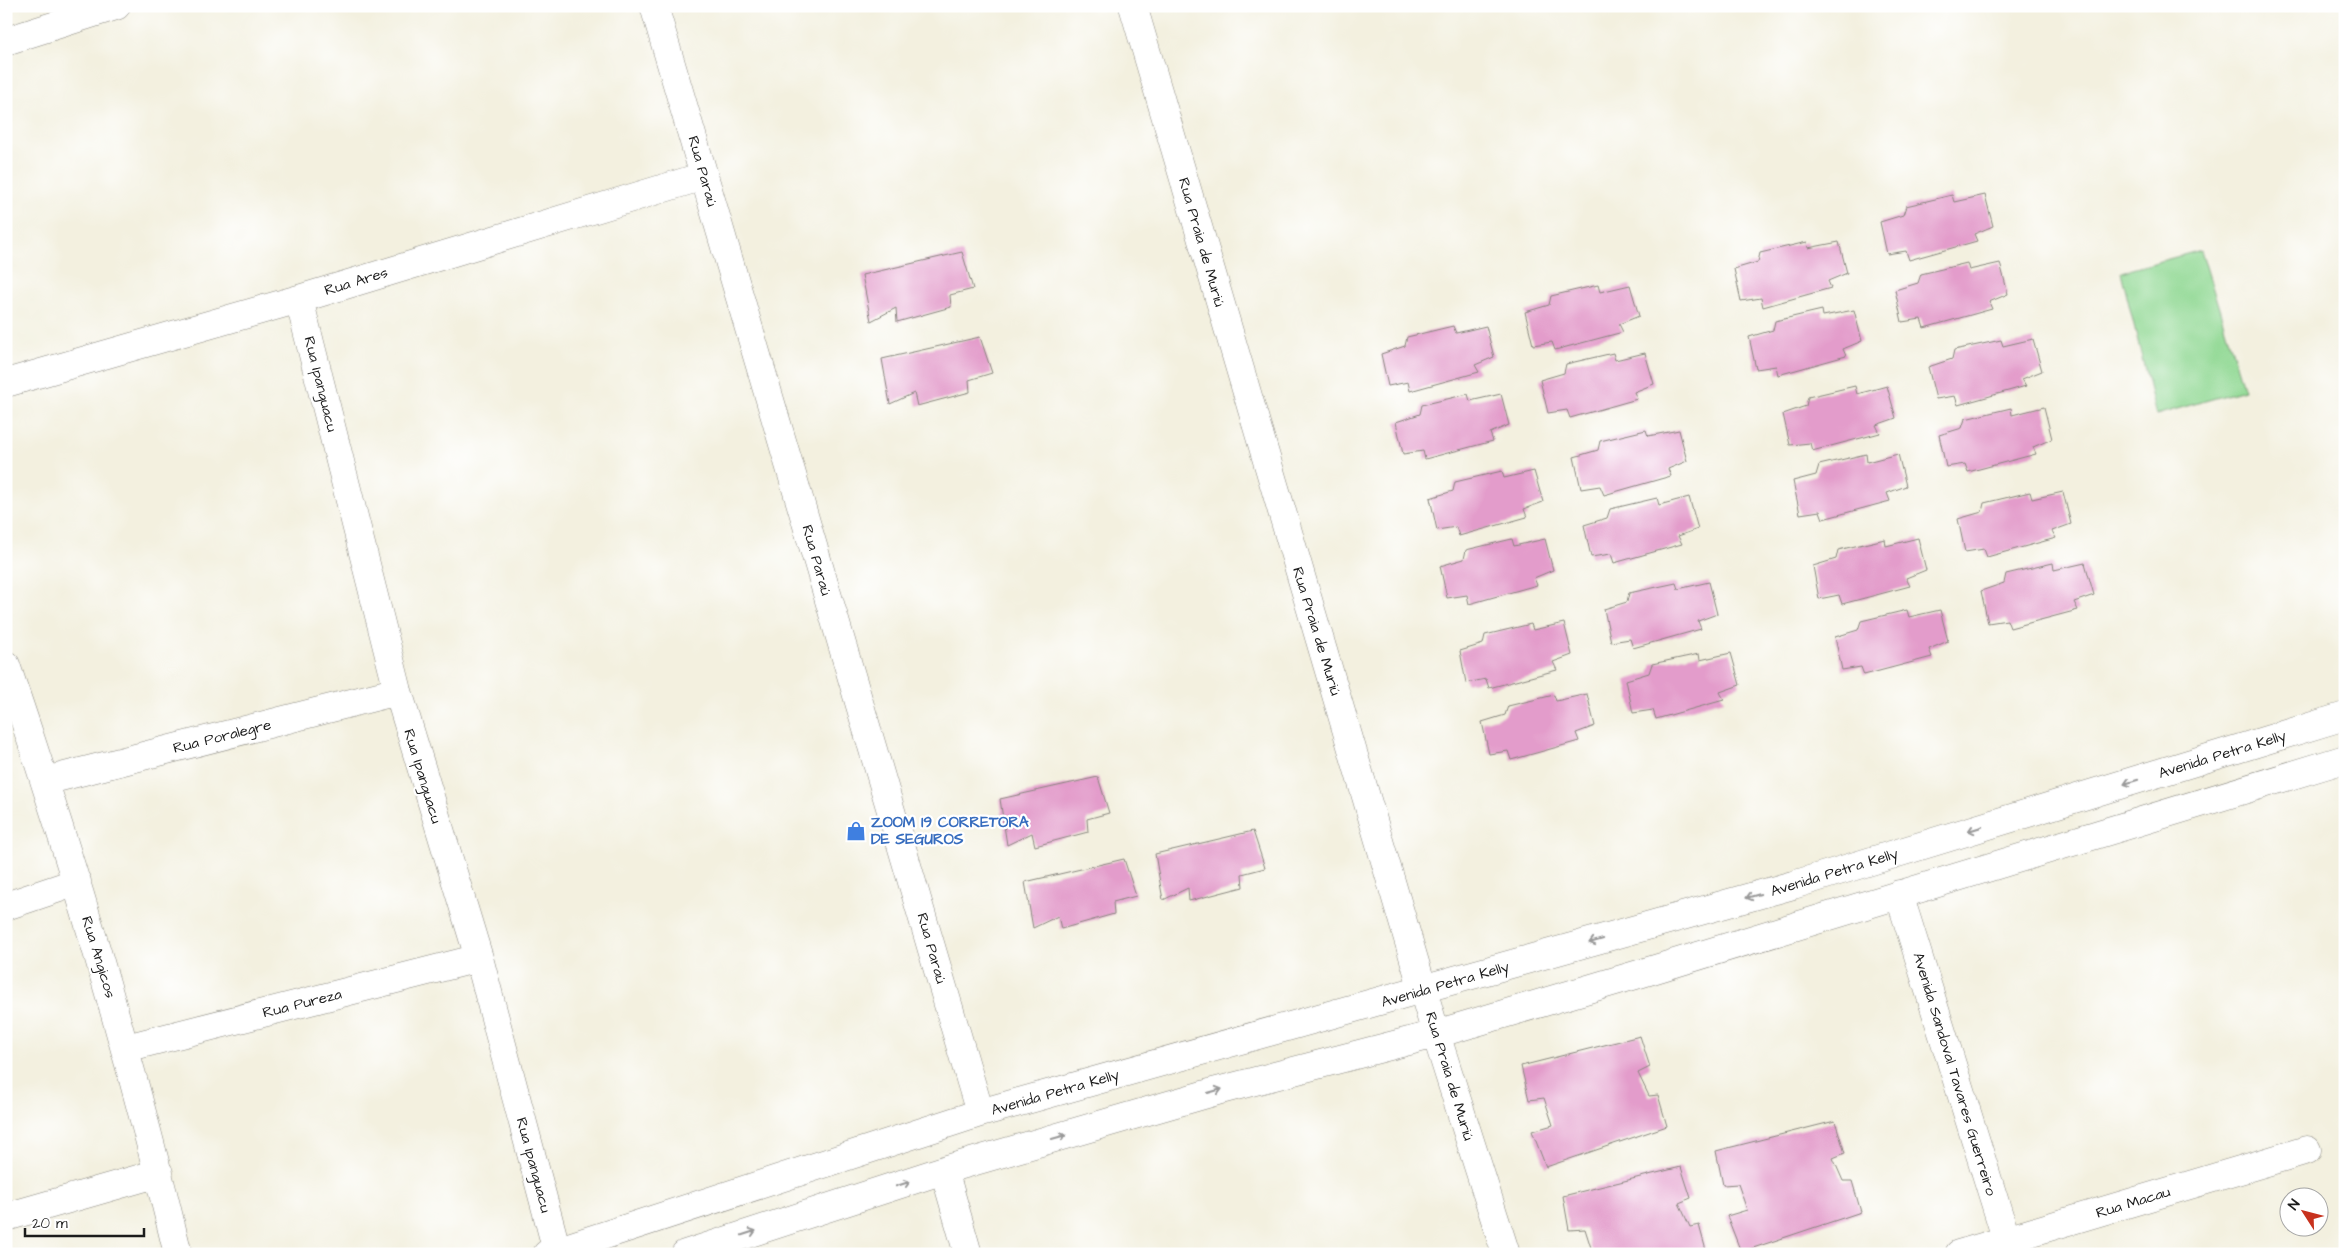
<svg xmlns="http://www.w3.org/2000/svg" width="2351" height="1260" viewBox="0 0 2351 1260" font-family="'Architects Daughter',sans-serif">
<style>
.green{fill:#90d893;stroke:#567a58}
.building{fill:#e39ccb}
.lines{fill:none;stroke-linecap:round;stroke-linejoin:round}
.minor-casing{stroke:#88867e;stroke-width:29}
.minor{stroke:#fff;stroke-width:28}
.oneway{stroke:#999}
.labels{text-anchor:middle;stroke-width:4.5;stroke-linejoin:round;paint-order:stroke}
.street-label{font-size:15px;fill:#1c1c1c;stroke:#fff}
.shop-label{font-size:15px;font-weight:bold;fill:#366cbe;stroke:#fff;text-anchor:start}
</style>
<rect width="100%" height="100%" fill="#fff"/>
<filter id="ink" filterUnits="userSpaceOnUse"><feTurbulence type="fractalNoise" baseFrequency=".02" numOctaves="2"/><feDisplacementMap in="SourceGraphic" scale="10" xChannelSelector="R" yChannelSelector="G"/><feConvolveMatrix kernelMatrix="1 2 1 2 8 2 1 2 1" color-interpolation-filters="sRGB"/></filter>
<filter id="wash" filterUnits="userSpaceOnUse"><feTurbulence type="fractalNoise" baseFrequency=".0096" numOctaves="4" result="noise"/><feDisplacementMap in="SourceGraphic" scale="20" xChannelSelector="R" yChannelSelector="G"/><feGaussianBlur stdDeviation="1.12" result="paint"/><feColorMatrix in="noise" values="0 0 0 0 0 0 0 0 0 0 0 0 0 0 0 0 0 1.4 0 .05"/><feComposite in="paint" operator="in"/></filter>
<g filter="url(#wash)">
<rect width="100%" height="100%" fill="#f3f0df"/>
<!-- green -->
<path class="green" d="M2201,250L2244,390L2156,415L2121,272Z"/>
<g id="blocks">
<!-- building -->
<path class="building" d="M1952,195L1954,202L1985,195L1993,226L1974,234L1977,241L1909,260L1906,251L1887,254L1880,222L1903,215L1906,206Z
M1807,242L1808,248L1839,242L1847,273L1828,281L1831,288L1763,307L1761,298L1741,301L1734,269L1758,262L1760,253Z
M962,252L973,289L950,295L951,307L897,322L896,308L871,321L862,275Z
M1967,263L1969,270L2000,263L2008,294L1989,302L1992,309L1924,328L1921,319L1902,322L1895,290L1918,283L1921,274Z
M1598,285L1600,292L1630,285L1639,316L1619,324L1623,332L1555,350L1552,342L1533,345L1525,312L1549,305L1551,296Z
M1822,310L1823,316L1854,310L1862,341L1843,349L1846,356L1778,375L1776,366L1756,369L1749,337L1773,330L1775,321Z
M1453,326L1456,333L1486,326L1494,357L1475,365L1479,372L1410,391L1408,382L1388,386L1381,354L1405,346L1407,337Z
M980,337L992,373L969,380L970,392L917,406L914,393L890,404L882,359Z
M2033,339L2042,371L2022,379L2026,386L1958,405L1955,396L1936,399L1928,367L1952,359L1954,350L2001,340L2003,346Z
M1613,353L1615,360L1645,353L1654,384L1634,392L1637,399L1570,418L1567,410L1548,413L1540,380L1564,373L1566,364Z
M1855,386L1857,394L1887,386L1896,418L1876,425L1880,433L1812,451L1810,443L1790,445L1783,414L1806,406L1808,397Z
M1468,394L1470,401L1501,394L1509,425L1490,433L1493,441L1425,459L1423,451L1403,454L1396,422L1420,414L1422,405Z
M2044,407L2052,439L2033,447L2036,454L1968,472L1965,464L1946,467L1939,435L1962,428L1965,419L2011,408L2012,415Z
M1646,430L1648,436L1679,430L1687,461L1668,469L1671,476L1604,495L1600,486L1581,489L1574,457L1598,450L1600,441Z
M1866,454L1867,462L1898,454L1906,486L1887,493L1890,501L1823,519L1820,511L1800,514L1793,481L1816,475L1819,465Z
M1502,471L1504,478L1534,471L1543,502L1524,509L1527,517L1459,536L1456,527L1437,530L1430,498L1453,491L1455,482Z
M2030,492L2032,499L2063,492L2071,524L2052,531L2056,538L1987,557L1984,549L1965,552L1958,519L1982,512L1984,503Z
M1689,497L1698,529L1678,536L1682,544L1614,563L1611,554L1591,557L1584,525L1607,518L1610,509L1657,498L1659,505Z
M1918,538L1926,570L1906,578L1910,586L1842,604L1839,595L1819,599L1813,566L1836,559L1838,550L1885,539L1886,546Z
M1512,539L1514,546L1545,539L1553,570L1534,578L1537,585L1469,604L1467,595L1447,598L1440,566L1464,559L1466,550Z
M2053,563L2054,570L2085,563L2094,595L2074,602L2078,610L2010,628L2007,620L1988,623L1981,591L2004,583L2006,574Z
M1709,582L1717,614L1698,621L1701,629L1633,648L1630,639L1611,642L1604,609L1627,602L1629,593L1676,583L1678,589Z
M1907,610L1909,617L1940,610L1948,641L1929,649L1932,657L1864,675L1861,667L1842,670L1835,637L1858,630L1861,621Z
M1564,623L1572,655L1553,662L1557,670L1489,688L1486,679L1466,683L1460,651L1483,644L1485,635L1531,624L1533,630Z
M1731,653L1740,685L1720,692L1724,700L1656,719L1653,710L1633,713L1626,680L1649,673L1652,664L1699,654L1700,660Z
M1587,694L1595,726L1576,733L1579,741L1511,760L1508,751L1489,754L1482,722L1505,715L1508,706L1554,695L1556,701Z
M1098,777L1109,813L1087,819L1088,832L1035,846L1032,833L1007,845L1000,799Z
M1253,831L1265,868L1242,874L1243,887L1189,901L1188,888L1163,900L1155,854Z
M1124,859L1136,896L1113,902L1114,914L1061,929L1058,916L1033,928L1025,882Z
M1640,1036L1650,1067L1638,1073L1649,1096L1658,1095L1667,1126L1546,1167L1532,1131L1553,1125L1544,1098L1529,1100L1521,1066Z
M1835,1121L1845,1153L1833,1158L1843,1181H1852L1861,1212L1741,1252L1727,1216L1747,1210L1738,1184L1723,1185L1716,1151Z
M1681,1167L1691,1198L1679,1203L1690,1227L1699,1225L1707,1254H1593L1585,1229L1569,1230L1563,1196Z"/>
</g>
</g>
<g filter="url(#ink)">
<use href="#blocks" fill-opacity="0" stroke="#88867e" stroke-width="1"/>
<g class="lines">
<defs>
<path id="minor" d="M654,6L980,1113
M1133,6L1436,1034L1506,1254
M6,41L116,6
M299,299L398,691L479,958L557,1251
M6,383L299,299L704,176
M6,665C72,859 130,1055 178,1254
M45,781L398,691
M1899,894L2011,1254
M6,906L77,882
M126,1048L479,958
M944,1170L968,1254
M6,1217L159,1173
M547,1254L980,1113L1793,885L2345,716
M685,1254L944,1170L1217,1091L1436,1034L1639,974L2345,759
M1959,1254L2307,1150"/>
</defs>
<!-- minor casing -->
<use href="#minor" class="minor-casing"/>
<!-- minor -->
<use href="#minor" class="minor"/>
</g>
<!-- one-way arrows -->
<defs><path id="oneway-shaft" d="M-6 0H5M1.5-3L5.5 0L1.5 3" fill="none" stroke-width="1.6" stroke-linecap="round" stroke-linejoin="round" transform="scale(1.25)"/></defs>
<g class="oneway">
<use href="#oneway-shaft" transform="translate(2131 782) rotate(163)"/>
<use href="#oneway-shaft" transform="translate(1975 829) rotate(163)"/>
<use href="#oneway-shaft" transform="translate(1753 896) rotate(164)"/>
<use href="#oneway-shaft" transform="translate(1596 941) rotate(164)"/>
<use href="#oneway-shaft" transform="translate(1215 1091) rotate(-16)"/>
<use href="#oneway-shaft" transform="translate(1059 1137) rotate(-16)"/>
<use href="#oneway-shaft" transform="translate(903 1184) rotate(-18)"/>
<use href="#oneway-shaft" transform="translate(749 1233) rotate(-18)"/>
</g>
</g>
<!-- icons -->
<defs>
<symbol id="shop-bare" viewBox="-9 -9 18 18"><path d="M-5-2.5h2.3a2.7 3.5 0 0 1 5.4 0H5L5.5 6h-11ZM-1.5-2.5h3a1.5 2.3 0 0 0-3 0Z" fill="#3f7fe0" stroke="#fff" stroke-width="2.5" paint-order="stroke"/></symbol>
</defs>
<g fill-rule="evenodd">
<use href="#shop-bare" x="842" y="817" width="28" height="28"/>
</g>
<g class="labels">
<!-- street labels -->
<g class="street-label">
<text transform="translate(703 171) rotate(74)" y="5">Rua Paraú</text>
<text transform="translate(1202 242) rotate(74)" y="5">Rua Praia de Muriú</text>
<text transform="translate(356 281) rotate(-17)" y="5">Rua Ares</text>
<text transform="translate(321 384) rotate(76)" y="5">Rua Ipanguacu</text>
<text transform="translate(817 560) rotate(74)" y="5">Rua Paraú</text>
<text transform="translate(1317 631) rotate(73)" y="5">Rua Praia de Muriú</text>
<text transform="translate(222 736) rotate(-14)" y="5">Rua Poralegre</text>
<text transform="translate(2222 754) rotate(-17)" y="5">Avenida Petra Kelly</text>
<text transform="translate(423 776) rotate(73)" y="5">Rua Ipanguacu</text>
<text transform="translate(1834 872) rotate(-17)" y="5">Avenida Petra Kelly</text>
<text transform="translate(932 948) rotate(74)" y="5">Rua Paraú</text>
<text transform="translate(99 957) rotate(73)" y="5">Rua Angicos</text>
<text transform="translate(1445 984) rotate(-16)" y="5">Avenida Petra Kelly</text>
<text transform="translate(302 1003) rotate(-14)" y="5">Rua Pureza</text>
<text transform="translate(1955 1074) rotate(73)" y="5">Avenida Sandoval Tavares Guerreiro</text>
<text transform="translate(1450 1076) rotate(73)" y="5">Rua Praia de Muriú</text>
<text transform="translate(1055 1092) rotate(-16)" y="5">Avenida Petra Kelly</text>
<text transform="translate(534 1165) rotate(75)" y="5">Rua Ipanguacu</text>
<text transform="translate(2133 1202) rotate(-17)" y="5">Rua Macau</text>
</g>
<!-- shop labels -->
<g class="shop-label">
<text x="871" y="827">ZOOM I9 CORRETORA<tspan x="871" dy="17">DE SEGUROS</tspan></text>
</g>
</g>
<!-- margin -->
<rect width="2351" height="1260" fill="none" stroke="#fff" stroke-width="25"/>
<!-- north arrow -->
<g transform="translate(2304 1212) rotate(306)"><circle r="24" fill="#ffffff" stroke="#a4a4a4"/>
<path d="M0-4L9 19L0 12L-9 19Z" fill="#c8321e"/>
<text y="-8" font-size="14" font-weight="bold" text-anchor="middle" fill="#1c1c1c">N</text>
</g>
<!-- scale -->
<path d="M25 1228v8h119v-8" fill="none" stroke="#1c1c1c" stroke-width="2.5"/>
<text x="32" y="1228" font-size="15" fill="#1c1c1c" stroke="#ffffff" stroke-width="4" paint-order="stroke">20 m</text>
</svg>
